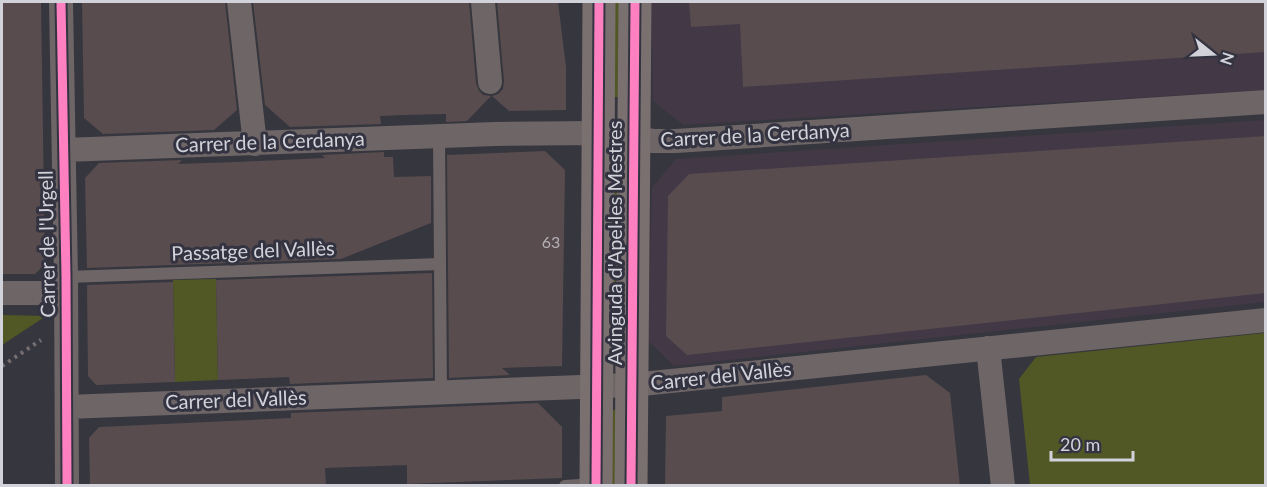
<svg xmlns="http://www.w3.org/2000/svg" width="1267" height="487" viewBox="0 0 1267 487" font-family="Lato,sans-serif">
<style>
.industrial{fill:#423846}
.green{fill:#515825}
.building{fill:#584c4e}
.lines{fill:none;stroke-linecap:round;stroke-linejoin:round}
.path{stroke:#746e71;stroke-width:4;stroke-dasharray:3 4.5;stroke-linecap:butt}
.lane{stroke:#6e6566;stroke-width:12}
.street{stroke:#6e6566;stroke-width:24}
.secondary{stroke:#7b7070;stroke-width:33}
.cycleway-casing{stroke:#333341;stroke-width:13}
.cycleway{stroke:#ff80c0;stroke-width:9}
.labels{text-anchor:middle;stroke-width:6;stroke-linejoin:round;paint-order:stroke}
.number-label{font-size:16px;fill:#b4b0b7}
.street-label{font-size:20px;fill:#d2d2da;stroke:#333341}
</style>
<rect width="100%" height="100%" fill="#36363e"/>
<!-- industrial -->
<path class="industrial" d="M651,2H1265V90L683,125L653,101Z
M1265,120V302L674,366L648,340L652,187L676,159Z"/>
<!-- green -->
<path class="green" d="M615,2H622L621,97H613Z
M614,155H622L620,349L610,348Z
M216,279L218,380L175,382L173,280Z
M2,315L46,316L2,345Z
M1265,333V485H1030L1019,379L1036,357Z
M611,410H618V485L610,486Z"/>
<!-- building -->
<path class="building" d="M2,2H41L45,264L35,274H2Z
M82,2H225L237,110L214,130L103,134L84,118Z
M253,2H469L476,83L479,91L483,95L491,96L467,121L446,122V114L404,115L380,116L381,124L290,127L265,105Z
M497,2H558L566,67V110L509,111L492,96L498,94L503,89L504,81Z
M689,2H1266V52L743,87L740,24L691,27Z
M1266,136V293L687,355L666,336L668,196L689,174Z
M545,151L565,170L562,366L502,368L510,375L449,378L447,155Z
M384,152V157H393L394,177L431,176V223L341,259L87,268L85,178L99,163L182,160L178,164L235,162L325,158L322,155Z
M432,273L433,378L290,384L289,377L218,380L216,280Z
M173,282L175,382L96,385L88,376L87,285Z
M926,375L950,393L960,486H665L666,416L722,411V397Z
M538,403L562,427V478L407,484V465L325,468L326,486H90L89,438L99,427L291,418V413Z"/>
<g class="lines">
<!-- path -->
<path class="path" d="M2,366L41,340"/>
<!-- lane -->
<path class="lane" d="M439,135L441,393
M66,277L440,264
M565,486L595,484"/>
<!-- street -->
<path class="street" d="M61,2L66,277L67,486
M239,2L255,144
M483,2L490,82
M64,150L495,134L598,133L653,141H676L1266,102
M2,293H66
M988,348L1003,486
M67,407L632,385L1266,320"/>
<!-- secondary -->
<path class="secondary" d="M596,486L599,2
M631,486L635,2"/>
<defs>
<path id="cycleway" d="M61,2L66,277L67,486
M596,486L599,2
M631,486L635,2"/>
</defs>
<!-- cycleway casing -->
<use href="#cycleway" class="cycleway-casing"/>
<!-- cycleway -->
<use href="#cycleway" class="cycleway"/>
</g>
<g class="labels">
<!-- number labels -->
<g class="number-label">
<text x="551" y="248">63</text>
</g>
<!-- street labels -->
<g class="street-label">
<text transform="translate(755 135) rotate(-3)" y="7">Carrer de la Cerdanya</text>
<text transform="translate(270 142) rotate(-2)" y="7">Carrer de la Cerdanya</text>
<text transform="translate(615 243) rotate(-90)" y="7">Avinguda d'Apel·les Mestres</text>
<text transform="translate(47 244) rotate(-91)" y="7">Carrer de l'Urgell</text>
<text transform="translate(253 251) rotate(-2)" y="7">Passatge del Vallès</text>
<text transform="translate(721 376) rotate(-6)" y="7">Carrer del Vallès</text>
<text transform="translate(236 400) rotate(-2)" y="7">Carrer del Vallès</text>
</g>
</g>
<!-- border -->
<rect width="1267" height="487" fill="none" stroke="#d2d2da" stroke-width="6"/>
<!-- north arrow -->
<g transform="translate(1213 54) rotate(108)" stroke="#333341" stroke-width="4.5" paint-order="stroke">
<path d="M0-4.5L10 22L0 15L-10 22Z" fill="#d2d2da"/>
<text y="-9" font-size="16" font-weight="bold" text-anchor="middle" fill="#d2d2da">N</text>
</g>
<!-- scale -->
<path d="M1051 451v9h82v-9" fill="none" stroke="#d2d2da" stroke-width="3"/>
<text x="1060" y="451" font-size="18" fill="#d2d2da" stroke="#333341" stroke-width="4.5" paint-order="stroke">20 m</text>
</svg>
